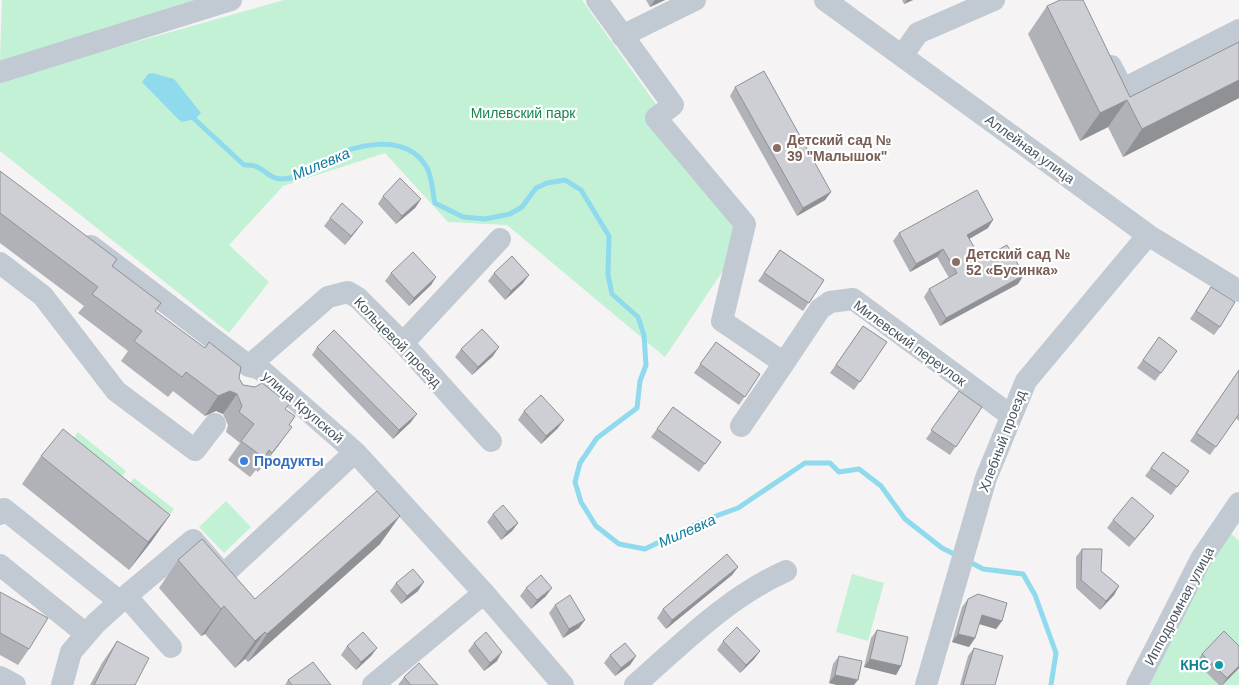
<svg xmlns="http://www.w3.org/2000/svg" width="1239" height="685" viewBox="0 0 1239 685" font-family="Helvetica,sans-serif">
<style>
.green{fill:#c3f1d5}
.water{fill:#90daee}
.lines{fill:none;stroke-linecap:round;stroke-linejoin:round}
.stream{stroke:#90daee;stroke-width:5}
.minor{stroke:#c1cad2;stroke-width:22}
.wall{fill:#b0b2b7}
.shaded-wall{fill:#909195}
.building{fill:#cdcfd5;stroke:#909195}
.education-dot{fill:#8d6e63;stroke:#fff;stroke-width:2}
.shop-dot{fill:#3f7fe0;stroke:#fff;stroke-width:2}
.culture-dot{fill:#0f9aa8;stroke:#fff;stroke-width:2}
.labels{text-anchor:middle;stroke-width:4.5;stroke-linejoin:round;paint-order:stroke}
.park-label{font-size:14px;fill:#17864f;stroke:#fff}
.education-label{font-size:14px;font-weight:bold;fill:#785e54;stroke:#fff;text-anchor:start}
.street-label{font-size:14px;fill:#4a5661;stroke:#fff}
.shop-label{font-size:14px;font-weight:bold;fill:#366cbe;stroke:#fff;text-anchor:start}
.culture-label{font-size:14px;font-weight:bold;fill:#0d838f;stroke:#fff;text-anchor:end}
.water-label{font-size:15px;font-style:italic;fill:#0c7c9b;stroke:#fff}
</style>
<rect width="100%" height="100%" fill="#f5f3f3"/>
<!-- green -->
<path class="green" d="M2,0H194L0,61Z
M284,0H582L711,182L751,229L665,357L507,225L448,222L385,153L283,186L229,245L269,282L229,333L0,151V80Z
M78,432L126,471L117,482L69,444Z
M134,478L174,509L165,521L125,489Z
M226,501L251,527L224,553L199,527Z
M1226,529L1239,541V685H1142Z
M852,574L884,583L868,641L836,632Z"/>
<!-- water -->
<path class="water" d="M152,73L174,79L201,113L195,119L182,122L178,119L142,82L148,74Z"/>
<g class="lines">
<!-- stream -->
<path class="stream" d="M190,115L244,165C247,165 252,165 255,166C266,170 270,179 282,179C298,179 311,168 324,161C354,144 405,132 426,166C433,178 432,191 435,203L463,217L485,219L510,214L522,207L536,188L547,183L565,180L581,190L609,236L608,275L612,294L638,317L644,335L646,365L640,381L637,408L597,438L580,463L575,482L581,502L596,526L619,544L645,549L705,520L738,508L805,463H830L839,472L859,469L881,486L905,519L942,548L958,556
M968,561L983,569L1023,574L1035,595L1056,653L1051,685"/>
<!-- minor -->
<path class="minor" d="M597,0L673,105L656,118L745,224L722,321L784,363L820,309L830,302L853,299L1010,415
M825,0L1148,235L1239,291
M622,36L695,0
M902,56L918,33L994,0
M1111,66L1123,89L1239,30
M0,72L231,0
M91,246L249,366L260,369L355,452L484,593L563,685
M0,263L43,296L116,391L195,450L215,424
M403,343L500,239
M249,366L328,297L348,292L358,298L403,343L491,441
M741,426L784,363
M0,514L4,509L119,601
M0,565L86,634
M171,647L126,596L193,540L223,575L355,452
M0,677L15,685
M62,685L71,652L96,623L126,596
M373,685L484,593
M635,685C683,643 728,597 786,571
M926,685L986,478L1026,381L1148,235
M1137,685L1201,559L1239,503"/>
</g>
<!-- wall -->
<path class="wall" d="M646,0H665L650,7Z
M902,0H913L904,4Z
M1047,6L1130,97L1239,42V98L1123,157L1108,127L1080,141L1028,34Z
M735,87L831,192L825,200L797,216L730,96Z
M0,171L112,266L155,311L239,378L243,385L285,409L295,416L289,425L278,446L258,472L256,470L250,477L228,460L240,443L226,432L228,425L223,414L216,411L205,416L173,391L168,397L121,361L128,351L78,313L84,306L0,243Z
M383,196L421,199L415,208L396,224L378,204Z
M330,218L357,230L345,245L324,226Z
M988,228L969,239L981,259L1018,284L940,326L924,297L929,289L949,278L937,257L910,272L893,241L899,233Z
M780,250L824,280L803,311L758,281Z
M391,273L436,277L431,285L409,306L385,281Z
M494,273L529,275L523,283L505,300L488,281Z
M1211,287L1220,327L1214,335L1190,319Z
M863,326L887,342L854,390L830,373Z
M1159,337L1177,351L1155,381L1137,368Z
M716,342L760,374L739,405L694,373Z
M317,347L411,422L393,439L312,355Z
M461,349L493,356L472,375L455,357Z
M1239,370V421L1236,418L1210,455L1190,441Z
M959,391L982,407L950,455L926,439Z
M673,407L721,442L699,472L651,437Z
M524,411L558,428L541,444L518,420Z
M1163,452L1189,471L1171,495L1145,476Z
M41,456L170,515L151,542L129,570L22,484Z
M493,514L518,523L512,531L501,540L487,522Z
M1154,516L1148,524L1129,547L1107,528L1113,520Z
M380,544L248,662L245,659L235,668L205,634L201,636L159,588L178,560L255,599Z
M1082,549L1101,571L1119,586L1114,595L1100,610L1076,588V557Z
M738,567L732,575L666,629L657,618L663,609Z
M396,583L418,591L401,604L390,591Z
M526,588L546,596L531,609L520,596Z
M0,592L29,649L18,665L0,655Z
M968,599L1002,621L996,629L979,624L975,638L969,647L952,642L962,607Z
M555,605L579,628L563,638L549,613Z
M877,630L901,666L896,675L864,667L871,638Z
M117,641L135,685H90L102,663Z
M723,641L760,651L754,659L740,673L717,650Z
M474,643L497,661L484,671L468,651Z
M347,646L377,648L371,656L356,670L341,655Z
M1239,646V668L1223,685H1219L1196,662L1202,654Z
M974,648L995,685H960L968,656Z
M610,655L636,656L630,665L615,676L604,663Z
M839,656L854,685H837L829,683L833,664Z
M404,677L438,685H398Z
M288,680L331,685H285Z"/>
<!-- shaded-wall -->
<path class="shaded-wall" d="M655,0H665L650,7Z
M907,0H913L904,4Z
M1239,80V98L1123,157L1142,129Z
M1127,100L1108,127L1080,141L1100,113Z
M831,192L825,200L797,216L803,208Z
M421,199L415,208L396,224L402,216Z
M993,220L988,228L962,243L967,235Z
M363,222L357,230L345,245L351,236Z
M943,249L937,257L910,272L916,264Z
M529,275L523,283L505,300L511,291Z
M1024,275L1018,284L940,326L946,318Z
M436,277L431,285L409,306L414,298Z
M499,347L493,356L472,375L478,367Z
M230,391L237,394L223,414L216,411L205,416L218,396Z
M417,414L411,422L393,439L399,430Z
M564,420L558,428L541,444L546,436Z
M292,427L278,446L258,472L272,453Z
M170,515L151,542L129,570L148,542Z
M400,516L380,544L248,662L267,634Z
M1154,516L1148,524L1129,547L1135,539Z
M518,523L512,531L501,540L507,532Z
M738,567L732,575L666,629L672,620Z
M424,582L418,591L401,604L407,596Z
M1119,586L1114,595L1100,610L1106,601Z
M552,588L546,596L531,609L537,600Z
M224,606L205,634L201,636L221,609Z
M982,615L1002,621L996,629L976,623Z
M585,620L579,628L563,638L569,629Z
M265,632L245,659L235,668L255,641Z
M958,634L975,638L969,647L952,642Z
M377,648L371,656L356,670L361,662Z
M760,651L754,659L740,673L746,665Z
M502,652L497,661L484,671L490,663Z
M636,656L630,665L615,676L621,668Z
M870,659L901,666L896,675L864,667Z
M1239,666V668L1222,685L1227,678Z
M835,675L858,680L854,685H837L829,683Z"/>
<!-- building -->
<path class="building" d="M1060,0H1083L1130,97L1239,42V80L1142,129L1127,100L1100,113L1047,6Z
M764,71L831,192L803,208L735,87Z
M0,171L117,259L112,266L161,303L155,311L205,348L209,342L241,367L239,378L243,385L255,387L262,383L289,404L285,409L295,416L289,425L292,427L272,453L269,450L264,458L241,441L254,424L239,412L242,406L237,394L230,391L218,396L186,372L182,377L134,341L142,331L92,294L98,287L0,213Z
M400,178L421,199L402,216L383,196Z
M977,190L993,220L967,235L981,259L1007,245L1024,275L946,318L929,289L957,273L943,249L916,264L899,233Z
M342,203L363,222L351,236L330,218Z
M780,250L824,280L809,303L764,273Z
M413,252L436,277L414,298L391,273Z
M512,256L529,275L511,291L494,273Z
M1211,287L1235,302L1220,327L1196,311Z
M863,326L887,342L860,382L836,365Z
M482,329L499,347L478,367L461,349Z
M334,330L417,414L399,430L317,347Z
M1159,337L1177,351L1161,373L1143,360Z
M716,342L760,374L745,397L700,364Z
M1239,370V414L1216,447L1196,433Z
M959,391L982,407L956,447L931,430Z
M541,395L564,420L546,436L524,411Z
M673,407L721,442L705,464L657,429Z
M63,429L170,515L148,542L41,456Z
M1163,452L1189,471L1177,487L1151,468Z
M377,491L400,516L267,634L265,632L255,641L224,606L221,609L178,560L202,539L255,599Z
M1132,497L1154,516L1135,539L1113,520Z
M503,505L518,523L507,532L493,514Z
M1082,549H1102L1101,571L1119,586L1106,601L1081,580Z
M727,554L738,567L672,620L663,609Z
M413,569L424,582L407,596L396,583Z
M541,575L552,588L537,600L526,588Z
M0,592L48,618L29,649L0,633Z
M978,594L1007,603L1002,621L982,615L975,638L958,634L968,599Z
M570,595L585,620L569,629L555,605Z
M737,627L760,651L746,665L723,641Z
M877,630L908,637L901,666L870,659Z
M1224,631L1239,646V666L1227,678L1202,654Z
M363,632L377,648L361,662L347,646Z
M486,632L502,652L490,663L474,643Z
M117,641L149,658L135,685H94Z
M625,643L636,656L621,668L610,655Z
M974,648L1003,656L995,685H963Z
M839,656L862,661L858,680L835,675Z
M313,662L331,685H292L288,680Z
M419,663L438,685H411L404,677Z"/>
<!-- markers -->
<g class="education-dot">
<circle cx="777" cy="148" r="5"/>
<circle cx="956" cy="262" r="5"/>
</g>
<circle class="shop-dot" cx="244" cy="461" r="5"/>
<circle class="culture-dot" cx="1219" cy="665" r="5"/>
<g class="labels">
<!-- park labels -->
<g class="park-label">
<text x="523" y="118">Милевский парк</text>
</g>
<!-- education labels -->
<g class="education-label">
<text x="787" y="145">Детский сад №<tspan x="787" dy="16">39 "Малышок"</tspan></text>
<text x="966" y="259">Детский сад №<tspan x="966" dy="16">52 «Бусинка»</tspan></text>
</g>
<!-- street labels -->
<g class="street-label">
<text transform="translate(1030 149) rotate(36)" y="5">Аллейная улица</text>
<text transform="translate(398 342) rotate(46)" y="5">Кольцевой проезд</text>
<text transform="translate(910 343) rotate(36)" y="5">Милевский переулок</text>
<text transform="translate(303 407) rotate(41)" y="5">улица Крупской</text>
<text transform="translate(1002 441) rotate(-69)" y="5">Хлебный проезд</text>
<text transform="translate(1179 606) rotate(-62)" y="5">Ипподромная улица</text>
</g>
<!-- shop labels -->
<g class="shop-label">
<text x="254" y="466">Продукты</text>
</g>
<!-- culture labels -->
<g class="culture-label">
<text x="1209" y="670">КНС</text>
</g>
<!-- water labels -->
<g class="water-label">
<text transform="translate(321 164) rotate(-23)" y="5">Милевка</text>
<text transform="translate(687 531) rotate(-24)" y="5">Милевка</text>
</g>
</g>
</svg>
